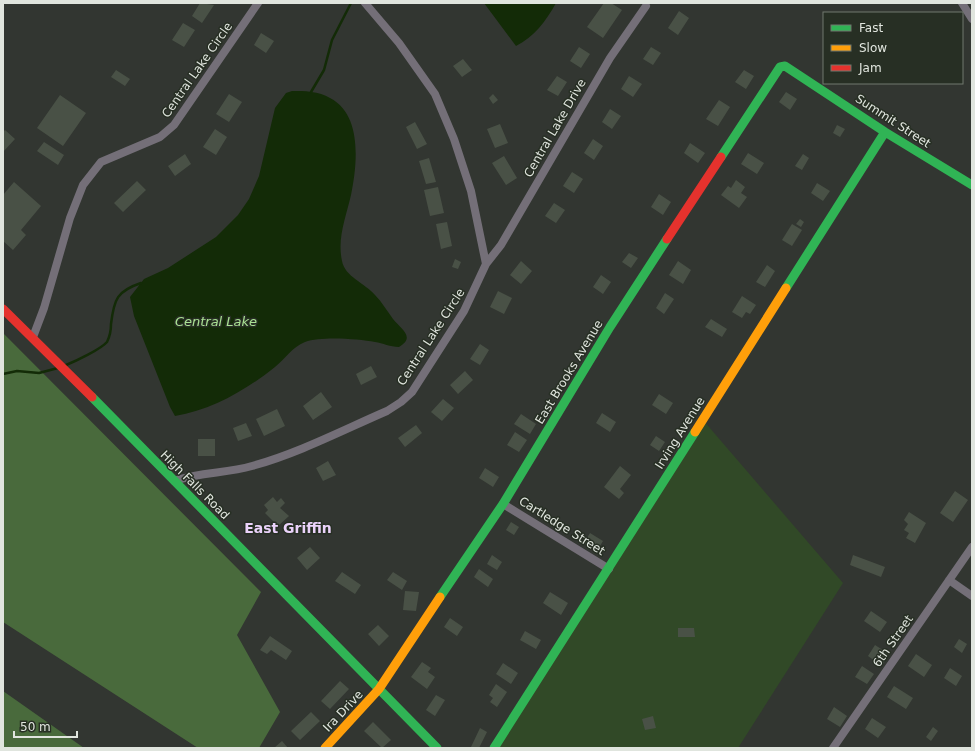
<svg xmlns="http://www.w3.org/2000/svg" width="975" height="751" viewBox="0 0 975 751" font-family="'DejaVu Sans',sans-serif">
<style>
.green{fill:#314927}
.forest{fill:#496a3c}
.water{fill:#132b07}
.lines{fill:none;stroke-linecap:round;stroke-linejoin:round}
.stream{stroke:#132b07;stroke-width:2.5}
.building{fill:#495146}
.street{stroke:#746f78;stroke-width:8}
.fast{stroke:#30b455;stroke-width:9}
.slow{stroke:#ff9f0a;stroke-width:9}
.jam{stroke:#e5322d;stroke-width:9}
.labels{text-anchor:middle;stroke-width:3;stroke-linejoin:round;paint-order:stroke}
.street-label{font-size:12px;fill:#e0e5de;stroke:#272f24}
.water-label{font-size:13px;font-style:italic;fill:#abe294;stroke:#272f24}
.quarter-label{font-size:14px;font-weight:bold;fill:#ead2fa;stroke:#272f24}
</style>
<rect width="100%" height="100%" fill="#323631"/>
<!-- green -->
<path class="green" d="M703,420L843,583L738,748H496Z"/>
<!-- forest -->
<path class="forest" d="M3,333L261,592L237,635L280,712L259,748H198L3,622Z
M3,691L84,748H3Z"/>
<!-- water -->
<path class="water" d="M484,3H556C546,21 534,37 516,46Z
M292,91C304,91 319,91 330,98C363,115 357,166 351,195C346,217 337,238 342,261C345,277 365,283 375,295C382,302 387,311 393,319C401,329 416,337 399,347C390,347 383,343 375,342C358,339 322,336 305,342C292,347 285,359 275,367C246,390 212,410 175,416L170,407L134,316L130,297L144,279L168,268L216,237L238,215L249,199L259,176L275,108L286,93Z"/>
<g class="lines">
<!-- stream -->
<path class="stream" d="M311,92L324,70L332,40L351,3
M66,365C76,361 101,349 107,342C110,336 111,330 111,324C114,299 117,291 141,283
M3,374L17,371L39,373L58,368"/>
</g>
<!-- building -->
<path class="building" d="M200,3L214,5L202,23L192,16Z
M604,3H611L622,10L603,38L587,27Z
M679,11L689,18L678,35L668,28Z
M183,23L195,30L184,47L172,40Z
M261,33L274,41L266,53L254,45Z
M579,47L590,54L581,68L570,61Z
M651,47L661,53L653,65L643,59Z
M463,59L472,70L462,77L453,66Z
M116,70L130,79L125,86L111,77Z
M744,70L754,76L746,89L735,82Z
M557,76L567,82L558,96L547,90Z
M629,76L642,84L633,97L621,89Z
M786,92L797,99L790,110L779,102Z
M229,94L242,102L229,122L216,114Z
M493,94L498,100L493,104L489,98Z
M60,95L86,113L63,146L37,128Z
M719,100L730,107L718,126L706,119Z
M610,109L621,116L612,129L602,122Z
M415,122L427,144L417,149L406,127Z
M500,124L508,143L495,148L487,129Z
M837,125L845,129L840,137L833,133Z
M215,129L227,137L216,155L203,147Z
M5,130L15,139L3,152V132Z
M593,139L603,146L594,160L584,153Z
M44,142L64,155L58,165L37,151Z
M690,143L705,153L698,163L684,153Z
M748,153L764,163L757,174L741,164Z
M185,154L191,164L175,176L168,166Z
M803,154L809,158L802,170L795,166Z
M504,156L517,178L506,185L492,163Z
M429,158L436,182L426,184L419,161Z
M572,172L583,179L574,193L563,186Z
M736,180L745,187L741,193L747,197L739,208L721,195L728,186L731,188Z
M137,181L146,190L123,212L114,203Z
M14,182L41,206L21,230L26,235L13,250L3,241V195Z
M817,183L830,191L823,201L811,193Z
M438,187L444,213L430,216L424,190Z
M659,194L671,202L663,215L651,207Z
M554,203L565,210L556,223L545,216Z
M800,219L804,222L801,227L796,224Z
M447,222L452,246L441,249L436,224Z
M792,224L802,230L792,246L782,240Z
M629,253L638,258L631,268L622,262Z
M455,259L461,262L458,269L452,267Z
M521,261L532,271L521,284L510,275Z
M678,261L691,270L683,284L669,275Z
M767,265L775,271L765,287L756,282Z
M601,275L611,282L603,294L593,287Z
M498,291L512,298L504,314L490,307Z
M665,293L674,299L664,314L656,308Z
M742,296L756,305L750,314L746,312L742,318L732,312Z
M711,319L727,329L722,337L705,327Z
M480,344L489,350L480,365L470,359Z
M371,366L377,377L361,385L356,374Z
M465,371L473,380L458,394L450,385Z
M321,392L332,407L313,420L303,406Z
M659,394L673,403L666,414L652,405Z
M443,399L454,408L442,421L431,412Z
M277,409L285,426L264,436L256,419Z
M602,413L616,422L610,432L596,423Z
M521,414L536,424L530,434L514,424Z
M246,423L252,436L238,441L233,428Z
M416,425L422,433L405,447L398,438Z
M515,432L527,440L519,452L507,445Z
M656,436L665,442L659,451L650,445Z
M198,439H215V456H198Z
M328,461L336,475L323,481L316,468Z
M620,466L631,475L620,489L624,493L619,499L604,487Z
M485,468L499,477L493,487L479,478Z
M955,491L968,500L953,522L940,513Z
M273,497L277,502L281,498L285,503L280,508L289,516L278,526L265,513L268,510L264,505Z
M909,512L926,523L915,543L906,538L909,533L904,530L908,524L904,520Z
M511,522L519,527L514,535L506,530Z
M590,533L603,541L597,551L584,543Z
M310,547L320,558L307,570L297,558Z
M492,555L502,562L497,570L487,564Z
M853,555L885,567L881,577L850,565Z
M479,569L493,579L488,587L474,577Z
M342,572L361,585L355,594L335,581Z
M393,572L407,581L402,590L387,580Z
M405,591L419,592L416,611L403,610Z
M550,592L568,603L561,615L543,603Z
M871,611L887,622L880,632L864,621Z
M450,618L463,627L457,636L444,627Z
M378,625L389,636L379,646L368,634Z
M678,628H694L695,637H678Z
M525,631L541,640L536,649L520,640Z
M270,636L292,651L286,660L271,650L267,654L260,650Z
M959,639L967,644L962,653L954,647Z
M875,645L889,654L882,666L868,656Z
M916,654L932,665L924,677L908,666Z
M422,662L431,668L428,672L435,677L427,689L411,677Z
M503,663L518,673L511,684L496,674Z
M862,666L874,674L867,684L855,677Z
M950,668L962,676L956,686L944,678Z
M340,681L349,689L330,709L321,701Z
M496,684L507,692L497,707L490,702L493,698L489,695Z
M894,686L913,698L906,709L887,697Z
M436,695L445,700L435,716L426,710Z
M834,707L847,716L840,727L827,719Z
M311,712L320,721L300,740L291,731Z
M653,716L656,728L645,730L642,719Z
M872,718L886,727L878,738L865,729Z
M373,722L391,740L382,748L364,731Z
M933,727L938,731L931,741L926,737Z
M480,728L487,732L479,748H472L471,747Z
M282,741L288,748H274Z"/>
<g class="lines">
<!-- street -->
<path class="street" d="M962,3L972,19
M486,264L501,245L610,58L646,6
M33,337L44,308L70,218L83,185L101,162L160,137L174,125L258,3
M174,481C202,471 226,474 252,466C299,453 343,430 387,411L401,402L412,392L464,311L486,264L471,191L454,139L435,94L399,43L365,3
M503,504L609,569
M949,580L972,596
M833,748L972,547"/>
<!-- fast -->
<path class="fast" d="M721,157L780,67L785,66L885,132L972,185
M786,288L885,132
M92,397L437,748
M440,597L503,504L610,327L667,239
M494,748L695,432"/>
<!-- slow -->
<path class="slow" d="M695,432L786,288
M325,748L379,689L440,597"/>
<!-- jam -->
<path class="jam" d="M667,239L721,157
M3,309L92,397"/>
</g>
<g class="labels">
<!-- street labels -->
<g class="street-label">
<text transform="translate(197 70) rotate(-55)" y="4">Central Lake Circle</text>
<text transform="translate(893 121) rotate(33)" y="4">Summit Street</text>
<text transform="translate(555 128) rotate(-60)" y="4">Central Lake Drive</text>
<text transform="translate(431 337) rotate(-57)" y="4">Central Lake Circle</text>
<text transform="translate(569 372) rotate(-59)" y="4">East Brooks Avenue</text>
<text transform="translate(680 433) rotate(-58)" y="4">Irving Avenue</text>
<text transform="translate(195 485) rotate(45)" y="4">High Falls Road</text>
<text transform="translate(562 526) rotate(32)" y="4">Cartledge Street</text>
<text transform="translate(893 641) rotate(-55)" y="4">6th Street</text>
<text transform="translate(343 711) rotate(-47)" y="4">Ira Drive</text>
</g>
<!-- water labels -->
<g class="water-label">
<text x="216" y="326">Central Lake</text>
</g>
<!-- quarter labels -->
<g class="quarter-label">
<text x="288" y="533">East Griffin</text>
</g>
</g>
<!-- border -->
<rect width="975" height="751" fill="none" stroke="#e0e5de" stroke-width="8"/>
<!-- legend -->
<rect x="823" y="12" width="140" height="72" fill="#272f24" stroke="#71786e"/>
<rect x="831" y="25" width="20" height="6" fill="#30b455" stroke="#71786e"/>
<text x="859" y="32" font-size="12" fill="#e0e5de">Fast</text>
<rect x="831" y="45" width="20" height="6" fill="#ff9f0a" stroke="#71786e"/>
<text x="859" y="52" font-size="12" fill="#e0e5de">Slow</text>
<rect x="831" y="65" width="20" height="6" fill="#e5322d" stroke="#71786e"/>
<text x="859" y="72" font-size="12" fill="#e0e5de">Jam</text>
<!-- scale -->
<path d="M14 731v6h63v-6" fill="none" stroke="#e0e5de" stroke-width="2"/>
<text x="20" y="731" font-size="12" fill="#e0e5de" stroke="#272f24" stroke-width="3" paint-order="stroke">50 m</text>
</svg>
